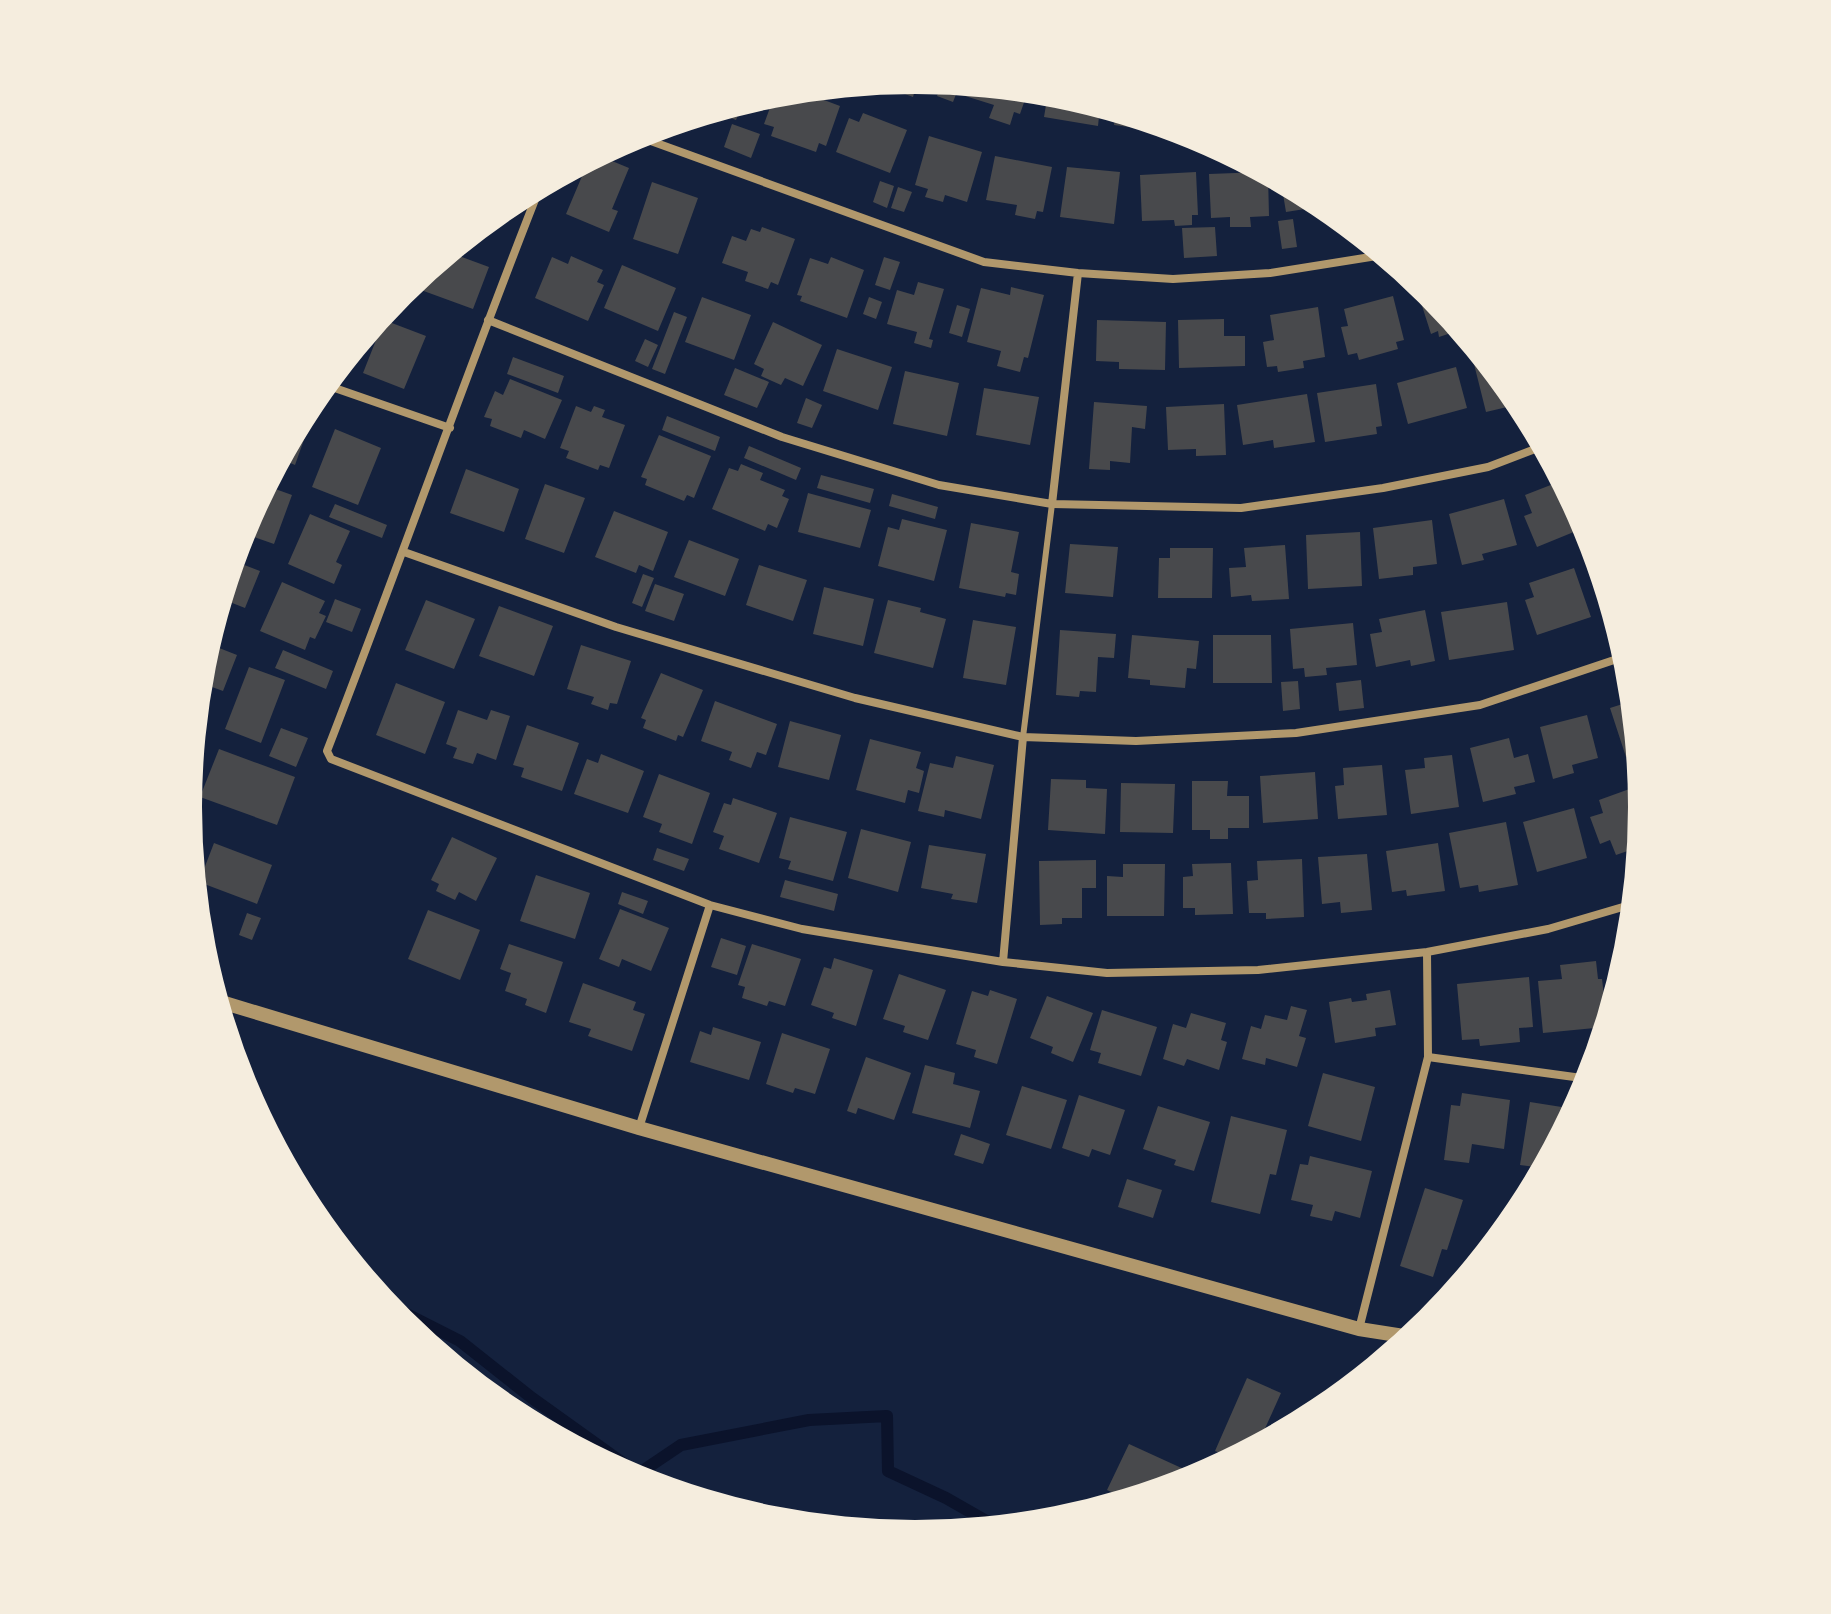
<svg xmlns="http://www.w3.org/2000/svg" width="1831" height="1614" viewBox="0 0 1831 1614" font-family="Mulish,sans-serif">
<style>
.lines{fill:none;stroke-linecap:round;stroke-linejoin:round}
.stream{stroke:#0b132b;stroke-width:12}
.building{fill:#48494c}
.service{stroke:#b1986c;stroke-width:6}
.minor{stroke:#b1986c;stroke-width:8}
.tertiary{stroke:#b1986c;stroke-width:14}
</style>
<rect width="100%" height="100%" fill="#14213d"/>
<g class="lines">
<!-- stream -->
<path class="stream" d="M389,1305L460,1341L532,1398L638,1474L681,1445L809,1420L887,1416L888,1471L946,1498L995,1526"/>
</g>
<!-- building -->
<path class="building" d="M916,80L927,81L923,93L915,90L913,97L878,84Z
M942,83L960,84L953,102L937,96Z
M965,85L1028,91L1020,114L1014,112L1010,125L989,118L994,105L962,95Z
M800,91L840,106L826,146L819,143L816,152L771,136L774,127L764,124L775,94Z
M1048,93L1100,107L1098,126L1044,117Z
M751,101L746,113L740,110L736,120L721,114L723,109Z
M1116,112L1130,116L1129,127L1114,125Z
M863,113L907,130L890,173L836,152L849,118L859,122Z
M732,124L760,134L751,158L724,147Z
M929,136L982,152L967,202L945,195L943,202L925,197L928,189L915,185Z
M600,156L629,168L612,209L618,211L609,232L566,214L588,162Z
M995,156L1052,167L1043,212L1037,211L1035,219L1015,215L1017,205L986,200Z
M1067,167L1120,172L1114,224L1060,217Z
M1196,172L1198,215H1192V225L1175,226L1174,220L1142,221L1140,175Z
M1262,172L1268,175L1269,216L1250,217L1251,227H1230V217L1211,218L1209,174Z
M880,181L894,186L887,208L873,202Z
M652,182L698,198L678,254L633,239Z
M1281,182L1320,203L1324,206L1286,212Z
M898,187L912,192L904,212L891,208Z
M1293,219L1297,247L1282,249L1278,221Z
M762,227L795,239L778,285L771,282L768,289L745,281L748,272L722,263L732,236L746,241L751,229L760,232Z
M1215,227L1217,256L1184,258L1182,228Z
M451,253L489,267L473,309L410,286Z
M571,256L603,270L597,282L604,285L588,321L535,298L552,257L568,264Z
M831,257L864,270L847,318L800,301L802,296L797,295L810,258L828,264Z
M884,257L900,262L890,290L875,285Z
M622,265L676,288L658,331L604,308Z
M918,282L944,289L929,339L933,340L931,348L914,343L917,332L887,324L897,290L914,295Z
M1011,287L1044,295L1028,358L1024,357L1020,372L997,366L1001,351L967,342L981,288L1010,295Z
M1423,287L1430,293L1460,330L1439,337L1438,331L1431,334L1417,290Z
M1393,296L1404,340L1396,342L1398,349L1359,360L1357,353L1348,355L1341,327L1348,326L1344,309Z
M702,297L751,315L734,360L685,342Z
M869,297L882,302L876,319L863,314Z
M957,305L970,309L962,337L949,333Z
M1318,307L1325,357L1303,361L1304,368L1278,372L1277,366L1267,367L1263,342L1274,340L1270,315Z
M674,312L687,317L665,374L652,369Z
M1224,319V336H1245V366L1179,368L1178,320Z
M384,320L426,336L404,389L363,373Z
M1097,320L1166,322L1165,370L1119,369V362L1096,361Z
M773,322L822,345L803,386L785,378L781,385L761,376L764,369L754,364Z
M645,339L658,345L648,367L635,361Z
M837,349L892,367L878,410L823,391Z
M1480,354L1520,403V404L1486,412L1472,356Z
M513,357L564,376L558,393L507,374Z
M1456,367L1467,408L1408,424L1397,383Z
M735,368L769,382L757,408L724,395Z
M905,371L959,383L947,436L893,424Z
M510,379L562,400L545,439L524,430L521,438L490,426L492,419L484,417L495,391L503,395Z
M1376,384L1382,426L1376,427L1377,434L1325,442L1317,393Z
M984,388L1039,397L1030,445L976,435Z
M1307,394L1315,442L1274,448L1273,440L1243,445L1237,405Z
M806,398L822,405L812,428L797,423Z
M1094,402L1147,406L1145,429L1132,427L1130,463L1110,461V470L1089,469Z
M1224,404L1226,455L1196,456V449L1168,450L1166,407Z
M576,406L591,412L594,406L605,410L602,417L625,425L609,468L600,465L598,470L566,458L569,451L560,448Z
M667,416L720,437L715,451L662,430Z
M304,417L311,420L295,465L281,459Z
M335,429L381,448L358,505L312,487Z
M659,435L711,456L694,498L687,495L684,501L645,485L647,479L641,477Z
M749,446L801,468L796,480L744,458Z
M741,464L763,473L760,480L785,490L782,496L789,499L777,528L768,524L765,531L712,509L729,468L738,471Z
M466,469L519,489L504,532L450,513Z
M821,475L874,489L870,503L817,488Z
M1561,481L1586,527L1537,547L1524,516L1532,513L1525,495Z
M545,484L585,498L564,553L525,539Z
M267,486L292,495L274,544L243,533Z
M808,493L871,510L860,548L798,532Z
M892,494L938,507L935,519L889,506Z
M1504,499L1517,545L1482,554L1484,560L1462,565L1449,514Z
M335,504L387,525L382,538L329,517Z
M614,511L668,532L653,571L639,565L636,573L595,557Z
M310,514L350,531L336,562L342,565L334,584L288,564Z
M902,519L947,530L934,581L878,566L888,527L899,530Z
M1432,520L1437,564L1413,567V575L1379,579L1373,528Z
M971,523L1019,532L1011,572L1019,574L1016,595L1006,593L1005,597L959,588Z
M1360,532L1362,586L1308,589L1306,535Z
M689,540L739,559L725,596L674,577Z
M1070,544L1118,547L1113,597L1065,593Z
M1285,545L1289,599L1252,601L1251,595L1231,597L1229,568L1246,567L1244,548Z
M1170,548H1213L1212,598H1158L1159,558H1170Z
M1596,558L1604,584L1601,586L1590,561Z
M234,561L260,571L245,608L222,599Z
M759,565L807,580L793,621L746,605Z
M1574,568L1591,617L1537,635L1525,600L1534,597L1529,583Z
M643,574L654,578L642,607L632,603Z
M282,582L325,601L319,613L326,616L315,639L310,637L305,650L260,631Z
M655,584L684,594L674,621L645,611Z
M824,587L874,599L863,646L813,634Z
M335,599L361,609L352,632L326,622Z
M426,600L475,619L454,669L405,650Z
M888,600L921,608L920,612L946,619L933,668L874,653Z
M1507,602L1514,650L1449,660L1441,612Z
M499,606L553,626L534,676L479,656Z
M1425,610L1435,661L1411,666L1410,660L1376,667L1370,634L1382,632L1379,619Z
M973,620L1016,627L1006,685L963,678Z
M1353,623L1357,665L1326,668L1327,675L1305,677L1304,668L1293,669L1290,629Z
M1060,630L1116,634L1114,658L1098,657L1096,692L1080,691L1079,697L1056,695Z
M1132,635L1199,641L1196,669L1187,668L1185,688L1150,685V680L1128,678Z
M1213,635H1271L1272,683H1213Z
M209,644L237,655L223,691L201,683Z
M581,645L631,661L617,704L610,703L608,710L591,704L594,697L567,689Z
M283,650L333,671L326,689L275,668Z
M249,667L285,680L261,743L225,729Z
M661,673L703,690L683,737L678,735L676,741L643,728L646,720L641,718Z
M1361,680L1364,708L1339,711L1336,683Z
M1298,681L1300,709L1283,711L1281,682Z
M396,683L445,702L425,754L376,735Z
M715,701L777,724L766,755L757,752L751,768L729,760L732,752L701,741Z
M1632,701L1637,753L1626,757L1610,708Z
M458,710L487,720L491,710L510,716L496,760L477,753L473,764L453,758L457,748L446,744Z
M1587,715L1598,758L1572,765L1574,773L1553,779L1540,727Z
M197,719L204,721L196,746H195Z
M790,721L841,735L829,780L778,767Z
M527,725L579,743L562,791L521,777L524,768L513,765Z
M281,728L308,738L296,767L269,756Z
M1509,738L1514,758L1528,754L1535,782L1514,787L1516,794L1483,802L1470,748Z
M870,739L921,752L916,768L924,771L919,793L908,790L905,803L856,790Z
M219,749L295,777L277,825L200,797Z
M601,754L644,771L628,813L574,794L587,759L598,763Z
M1452,755L1459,807L1411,814L1405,770L1425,768L1424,758Z
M956,756L994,765L981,819L945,810L944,817L918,811L930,763L953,768Z
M1382,765L1387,815L1338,819L1335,786L1344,785L1343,768Z
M1315,772L1318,819L1263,823L1260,776Z
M659,774L710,793L692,844L659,832L662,824L643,817Z
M1051,779L1086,780V788L1107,789L1105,834L1048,830Z
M1192,781H1228L1227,796H1249V828H1228V839H1210V830H1192Z
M1121,783L1175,784L1173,833L1120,832Z
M1635,787L1642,808L1639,847L1616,855L1610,840L1600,844L1590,817L1603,813L1599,800Z
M733,798L777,813L759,863L719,849L724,836L713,832L724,803L731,805Z
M1574,808L1587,858L1537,872L1523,822Z
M790,817L847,832L833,881L788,869L791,861L779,858Z
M1506,822L1518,885L1479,892L1478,885L1460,888L1449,833Z
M861,829L911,842L898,892L848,878Z
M452,837L497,858L476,901L459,892L455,900L436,891L439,884L431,880Z
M214,843L272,865L257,904L199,882Z
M1438,843L1445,891L1407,896L1406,890L1392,892L1386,851Z
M929,845L986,854L977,903L951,899L953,894L921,888Z
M657,848L689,859L684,871L653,860Z
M1367,854L1372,910L1341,913L1340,902L1322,904L1318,857Z
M1302,859L1304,917L1266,919V913H1249L1247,881L1258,880L1257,861Z
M1096,860V888H1082V918H1062V924L1040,925L1039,861Z
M1231,863L1233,914L1195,915V908H1183V877L1193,876L1192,864Z
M1123,864H1165L1164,916H1107V876L1123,877Z
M536,875L590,893L575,939L520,921Z
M785,880L838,894L834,911L780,897Z
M622,892L648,901L643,914L618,904Z
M620,909L669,928L651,971L622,959L619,967L599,959Z
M428,910L480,930L460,980L408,959Z
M247,913L261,918L252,940L239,935Z
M721,938L746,946L737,975L711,967Z
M509,944L563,962L546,1013L525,1005L527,999L505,991L511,973L500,969Z
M752,944L801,959L785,1006L769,1001L767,1006L742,998L745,987L738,985Z
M834,958L873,970L856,1026L832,1018L834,1013L811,1005L824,967L831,969Z
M1596,961L1598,979H1602L1607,1021L1605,1027L1543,1033L1538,981L1562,979L1560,965Z
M899,974L946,990L928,1040L903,1032L905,1026L883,1019Z
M1529,977L1533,1027L1519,1028L1520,1042L1480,1046L1479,1039L1462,1040L1457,984Z
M583,983L636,1002L633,1010L645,1014L632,1051L588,1036L591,1029L569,1022Z
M990,990L1017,999L997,1064L974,1057L976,1050L956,1044L972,991L988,996Z
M1390,990L1396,1025L1375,1028L1376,1036L1335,1043L1329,1002L1351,998L1352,1002L1367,1000L1366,994Z
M1047,996L1093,1013L1073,1062L1051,1053L1053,1047L1030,1038Z
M1291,1006L1307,1010L1299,1036L1306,1038L1297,1067L1266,1058L1265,1065L1242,1059L1251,1026L1261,1029L1265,1015L1287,1020Z
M1102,1010L1157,1027L1141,1076L1098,1063L1101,1053L1090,1050Z
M1191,1013L1226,1023L1221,1040L1227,1042L1219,1070L1187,1059L1184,1066L1163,1059L1173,1024L1186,1028Z
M713,1027L761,1042L749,1080L690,1062L700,1031L711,1035Z
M782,1033L830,1049L815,1094L795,1088L793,1093L766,1084Z
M866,1057L911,1073L894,1120L858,1108L856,1114L847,1111Z
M925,1065L955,1073L953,1084L980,1091L970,1128L912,1113Z
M1323,1073L1375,1087L1361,1141L1308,1126Z
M1022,1086L1067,1100L1051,1149L1006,1135Z
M1462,1093L1510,1100L1504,1149L1472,1144L1469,1163L1444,1160L1451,1105L1460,1106Z
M1079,1095L1125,1110L1110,1155L1092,1149L1089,1157L1062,1148Z
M1530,1102L1568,1108L1564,1128L1543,1168L1520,1165Z
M1158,1106L1210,1122L1194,1171L1174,1165L1176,1160L1143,1149Z
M1231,1116L1287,1130L1276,1175L1270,1174L1260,1214L1211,1202Z
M961,1134L990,1144L983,1164L954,1155Z
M1310,1156L1372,1171L1360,1218L1335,1211L1332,1221L1310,1216L1313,1205L1291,1200L1300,1164L1308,1165Z
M1127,1179L1162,1190L1153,1218L1118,1207Z
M1425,1188L1463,1200L1447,1250L1442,1249L1433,1277L1400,1266Z
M1513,1201L1524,1204L1508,1226Z
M1247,1378L1281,1393L1258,1444L1232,1458L1215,1451Z
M1129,1444L1199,1476L1127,1499L1107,1490Z"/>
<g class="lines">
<!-- service -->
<path class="service" d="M1023,737L1052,504"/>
<!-- minor -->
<path class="minor" d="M637,136L984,262L1078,273L1173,279L1270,273L1383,255
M540,187C466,374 400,563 327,751L331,759L710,905L802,929L1003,962L1107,973L1258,970L1427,952L1548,929L1633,904
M488,320L782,437L939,485L1052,504L1241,508L1383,488L1488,467L1543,446
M326,385L450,428
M1052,504L1078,273
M404,552L616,627L855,698L1023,737L1136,741L1296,733L1480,705L1626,656
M1003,962L1023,737
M1428,1057L1589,1079
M639,1128L710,905
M1359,1329L1428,1057L1427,952"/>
<!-- tertiary -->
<path class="tertiary" d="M218,1001L639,1128L1359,1329L1410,1337"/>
</g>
<!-- crop -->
<path d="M0 0H1831V1614H0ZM202 807a713 713 0 1 1 1426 0a713 713 0 1 1-1426 0Z" fill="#f5edde" fill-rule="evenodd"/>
</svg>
